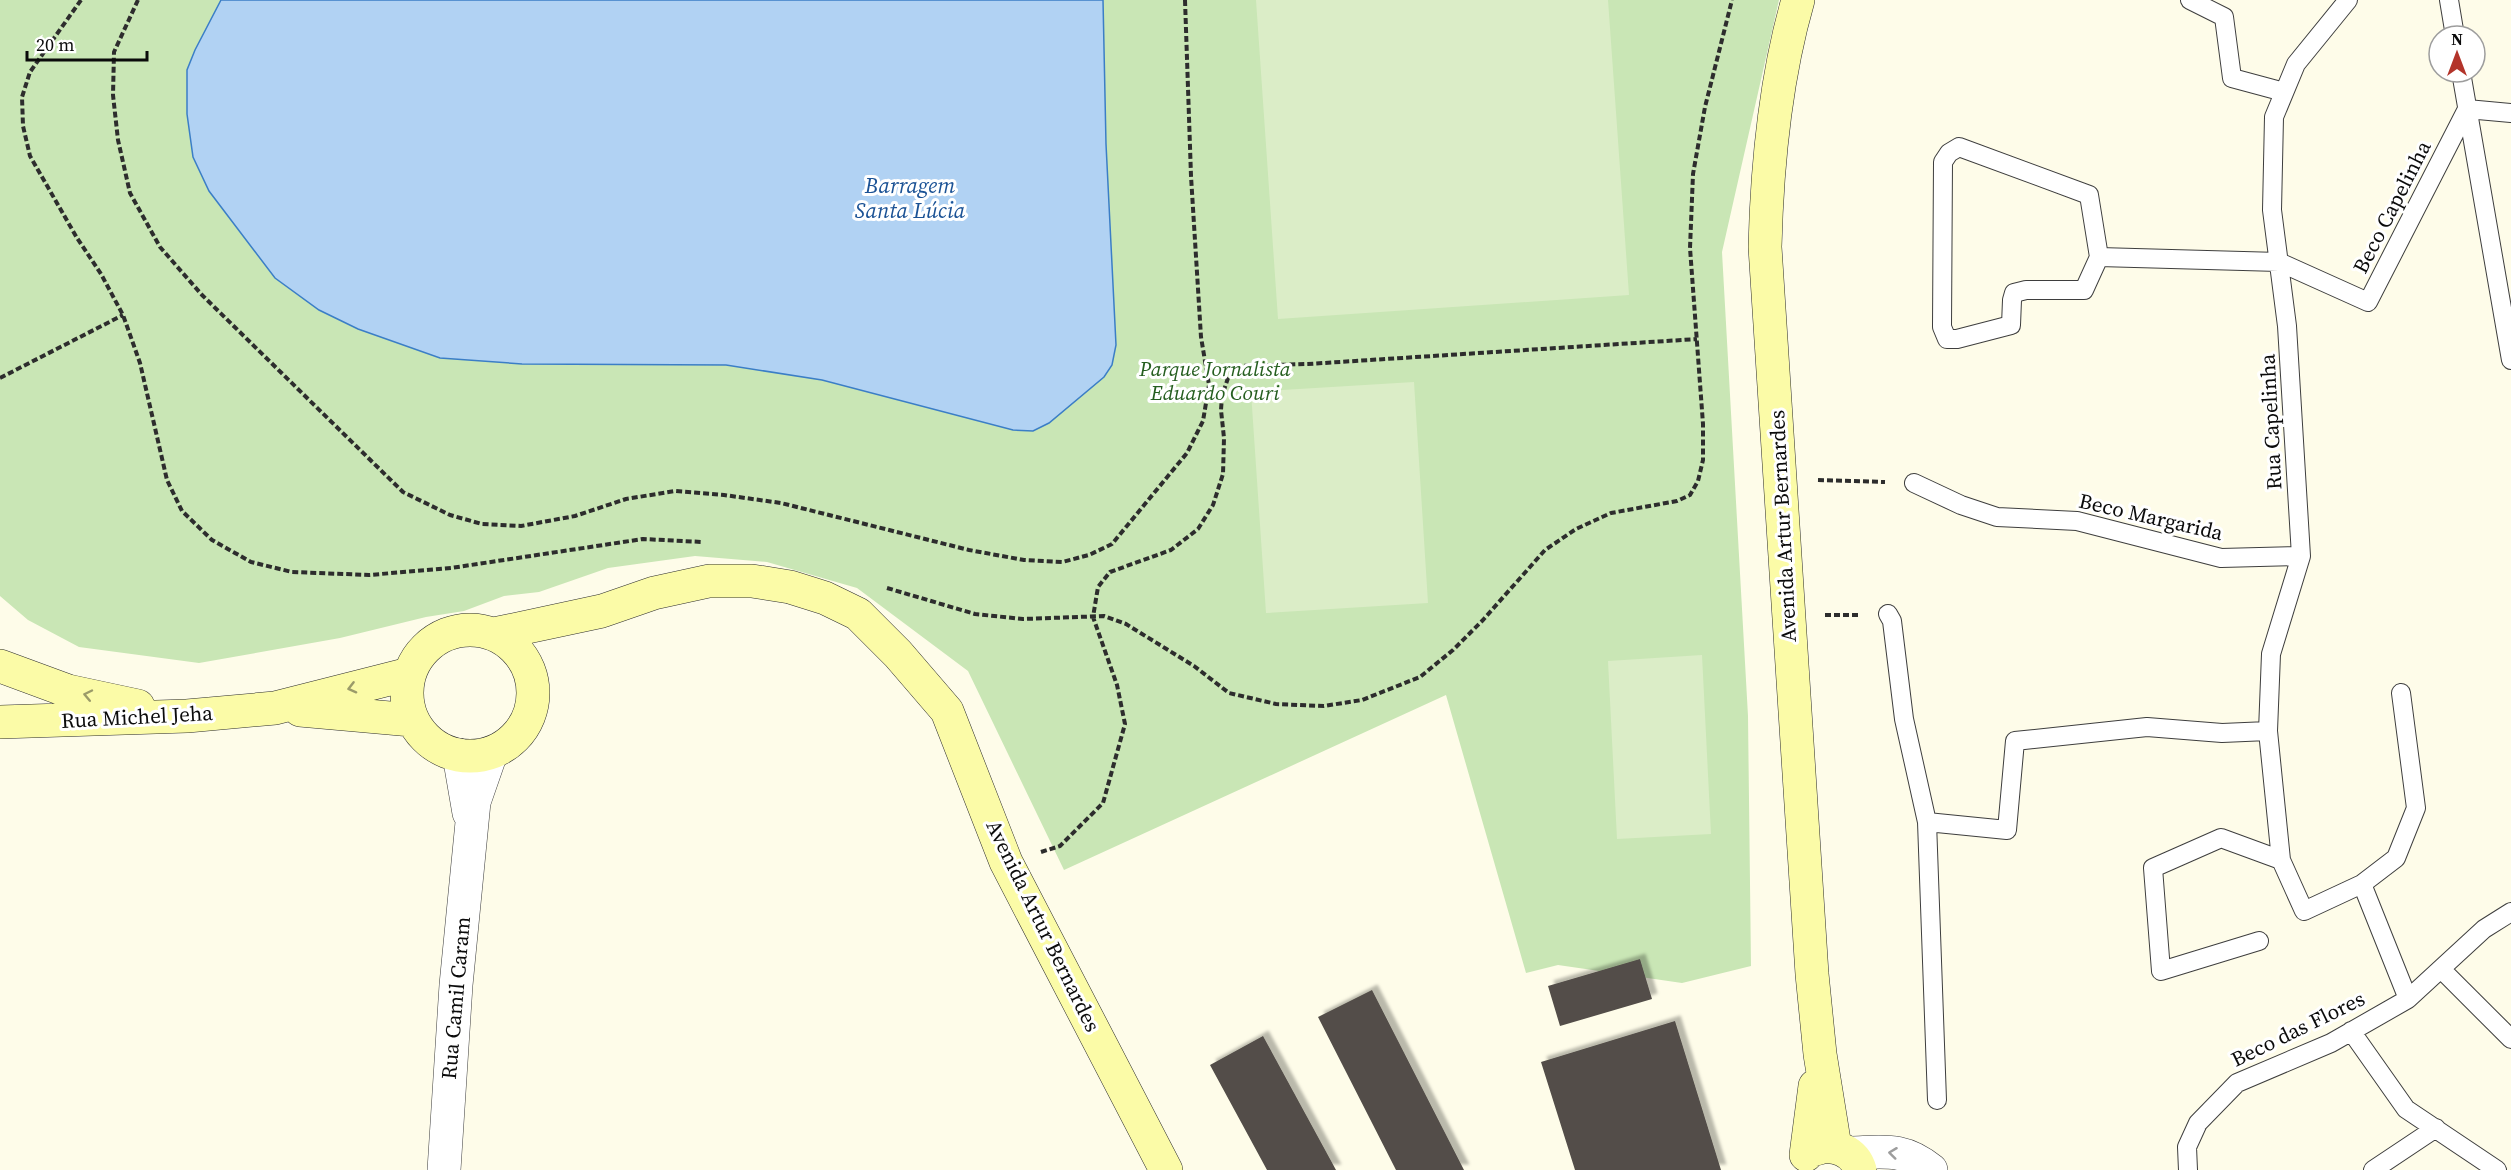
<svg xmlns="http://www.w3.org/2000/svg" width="2511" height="1170" viewBox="0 0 2511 1170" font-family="'Source Serif 4',serif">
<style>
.green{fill:#c9e6b5}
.pitch{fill:#dbedc7}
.water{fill:#b1d2f3;stroke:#3b7ec6;stroke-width:1.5}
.building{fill:#524d48;filter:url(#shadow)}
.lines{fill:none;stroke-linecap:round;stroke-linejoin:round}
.lane-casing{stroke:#3e3e3e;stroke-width:20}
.street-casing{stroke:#3e3e3e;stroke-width:34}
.secondary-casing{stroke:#2d2d2d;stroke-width:34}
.path{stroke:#2d2d2d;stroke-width:4;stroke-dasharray:6 3;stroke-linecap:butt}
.lane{stroke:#fff;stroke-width:18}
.street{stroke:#fff;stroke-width:33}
.secondary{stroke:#fbfba7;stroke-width:33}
.oneway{stroke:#9b9b69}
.oneway2{stroke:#9d9d9d}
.labels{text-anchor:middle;stroke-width:6;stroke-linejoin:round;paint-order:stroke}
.street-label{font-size:21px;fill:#0b0b0b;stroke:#fff}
.park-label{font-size:21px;font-style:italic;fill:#255e1f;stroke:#fff}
.water-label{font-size:22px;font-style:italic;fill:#1b5295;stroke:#fff}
</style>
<defs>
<filter id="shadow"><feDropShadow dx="5.5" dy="-5.5" stdDeviation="1.5" flood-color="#0004"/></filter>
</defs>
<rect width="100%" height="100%" fill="#fefce9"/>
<!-- green -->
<path class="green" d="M0,0H1779L1722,252L1748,716L1751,966L1682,983L1558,965L1526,973L1446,695L1064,870L968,671L857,588L767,562L695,556L608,568L539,592L504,596L464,611L426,617L340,638L199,663L79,647L28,620L0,596Z"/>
<!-- pitch -->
<path class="pitch" d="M1256,0H1608L1629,295L1278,319Z
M1414,382L1428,603L1266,613L1251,392Z
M1702,655L1711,834L1617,839L1608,661Z"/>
<!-- water -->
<path class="water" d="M221,0H1103L1106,144L1116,345L1112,365L1104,377L1049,423L1033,431L1013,430L822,380L726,365L522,364L440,358L358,329L319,310L275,278L209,191L193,157L187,114V70L195,50Z"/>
<!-- building -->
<path class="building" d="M1640,959L1652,999L1560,1026L1548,986Z
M1372,990L1464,1170H1396L1318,1017Z
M1675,1021L1721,1170H1575L1541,1062Z
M1263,1036L1336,1170H1267L1210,1065Z"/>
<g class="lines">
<defs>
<path id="lane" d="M2190,0L2224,17L2232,78L2284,92
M2449,0L2455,36
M2461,72L2511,360
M2099,257L2084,290H2026L2014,293L2012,300L2011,325L1957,339H1947L1942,327L1943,162L1949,153L1959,147L2089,195L2099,257L2279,262L2368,302L2467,109L2511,113
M1914,483L1961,505L1997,517L2077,521L2221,558L2301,556
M1888,614L1892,621L1904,719L1927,822L2007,830L2015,741L2147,727L2222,733L2268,731
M1927,822L1937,1100
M2281,860L2268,731L2271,654L2301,556L2287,326L2272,210L2274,117L2296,64L2348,0
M2362,884L2396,858L2416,808L2401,693
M2259,941L2161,971L2153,868L2221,838L2281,860L2304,911L2362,884L2408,999L2484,929L2511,912
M2441,969L2511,1039
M2351,1031L2406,1109L2497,1170
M2188,1170L2187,1147L2198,1123L2237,1083L2331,1043L2408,999
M2373,1170L2436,1128"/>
<path id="street" d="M459,755L469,813
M1850,1153C1884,1152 1903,1147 1931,1170
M444,1170L456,985L474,802L491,753"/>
<path id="secondary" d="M1798,0C1775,80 1767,164 1765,247L1812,974L1820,1054L1835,1147
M407 693a63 63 0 1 1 126 0a63 63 0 1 1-126 0Z
M494,634L602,611L654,593L709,581H752L790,587L825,598L858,614L898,654L947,711L1006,862L1166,1170
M0,666L68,691L138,706
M300,710L412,720
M0,722L187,716L275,708L409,674
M1816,1149C1834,1142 1855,1152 1860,1170
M1806,1155L1815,1086"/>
</defs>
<!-- lane casing -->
<use href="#lane" class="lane-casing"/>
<!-- street casing -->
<use href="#street" class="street-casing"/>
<!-- secondary casing -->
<use href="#secondary" class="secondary-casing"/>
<!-- path -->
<path class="path" d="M81,0L30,72L22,97L23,126L30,156L77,238L101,274L123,315L140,363L167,480L182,511L212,540L251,562L292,572L369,575L451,568L643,539L703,542
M138,0L114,52L113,95L118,140L130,193L160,247L202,295L403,492L450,515L482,524L521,526L575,516L626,499L675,491L724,495L781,503L969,550L1024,560L1062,562L1089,555L1112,544L1187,453L1203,421L1209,385L1201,337L1191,176L1185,0
M0,378L123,315
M1818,480L1885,482
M887,588L975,614L1023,619L1104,616L1126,624L1194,666L1229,693L1276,704L1324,706L1362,700L1420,677L1453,650L1483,620L1545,550L1576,529L1611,513L1677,501L1690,495L1698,481L1703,460V424L1690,248L1693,174L1705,107L1732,0
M1825,615H1859
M1041,852L1060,846L1103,803L1125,724L1117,685L1093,617L1098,587L1110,572L1171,550L1198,529L1213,505L1223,474L1224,438L1221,410L1222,396L1228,378L1239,366L1308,364L1697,339"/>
<!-- lane -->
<use href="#lane" class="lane"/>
<!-- street -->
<use href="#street" class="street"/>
<!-- secondary -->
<use href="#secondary" class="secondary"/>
</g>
<!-- one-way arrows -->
<defs><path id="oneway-chevron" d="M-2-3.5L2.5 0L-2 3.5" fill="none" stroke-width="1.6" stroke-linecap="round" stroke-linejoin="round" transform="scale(1.5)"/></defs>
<g class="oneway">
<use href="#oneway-chevron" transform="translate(352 688) rotate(166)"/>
<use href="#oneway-chevron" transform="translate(88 695) rotate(-168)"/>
</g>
<use class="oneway2" href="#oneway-chevron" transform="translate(1893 1153) rotate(-173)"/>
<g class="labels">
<!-- street labels -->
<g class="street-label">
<text transform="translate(2392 207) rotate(-63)" y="7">Beco Capelinha</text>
<text transform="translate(2271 422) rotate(-93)" y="7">Rua Capelinha</text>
<text transform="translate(2151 517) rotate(13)" y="7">Beco Margarida</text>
<text transform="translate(1783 526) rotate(-93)" y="7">Avenida Artur Bernardes</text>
<text transform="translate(137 717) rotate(-3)" y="7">Rua Michel Jeha</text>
<text transform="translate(1043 926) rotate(64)" y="7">Avenida Artur Bernardes</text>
<text transform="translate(456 998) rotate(-85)" y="7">Rua Camil Caram</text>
<text transform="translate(2298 1029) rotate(-26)" y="7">Beco das Flores</text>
</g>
<!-- park labels -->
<g class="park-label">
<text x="1215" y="376">Parque Jornalista<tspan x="1215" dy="24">Eduardo Couri</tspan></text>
</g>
<!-- water labels -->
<g class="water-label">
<text x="910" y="193">Barragem<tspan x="910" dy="25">Santa Lúcia</tspan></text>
</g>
</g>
<!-- north arrow -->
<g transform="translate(2457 54)"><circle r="28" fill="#ffffff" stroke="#9d9d9d" stroke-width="1.5"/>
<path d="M0-4.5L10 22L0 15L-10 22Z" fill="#b3342a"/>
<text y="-9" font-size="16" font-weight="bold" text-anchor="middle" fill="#0b0b0b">N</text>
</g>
<!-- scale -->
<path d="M27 51v9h120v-9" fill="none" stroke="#0b0b0b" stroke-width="3"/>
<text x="36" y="51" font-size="18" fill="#0b0b0b" stroke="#ffffff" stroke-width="4.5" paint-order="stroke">20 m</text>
</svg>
